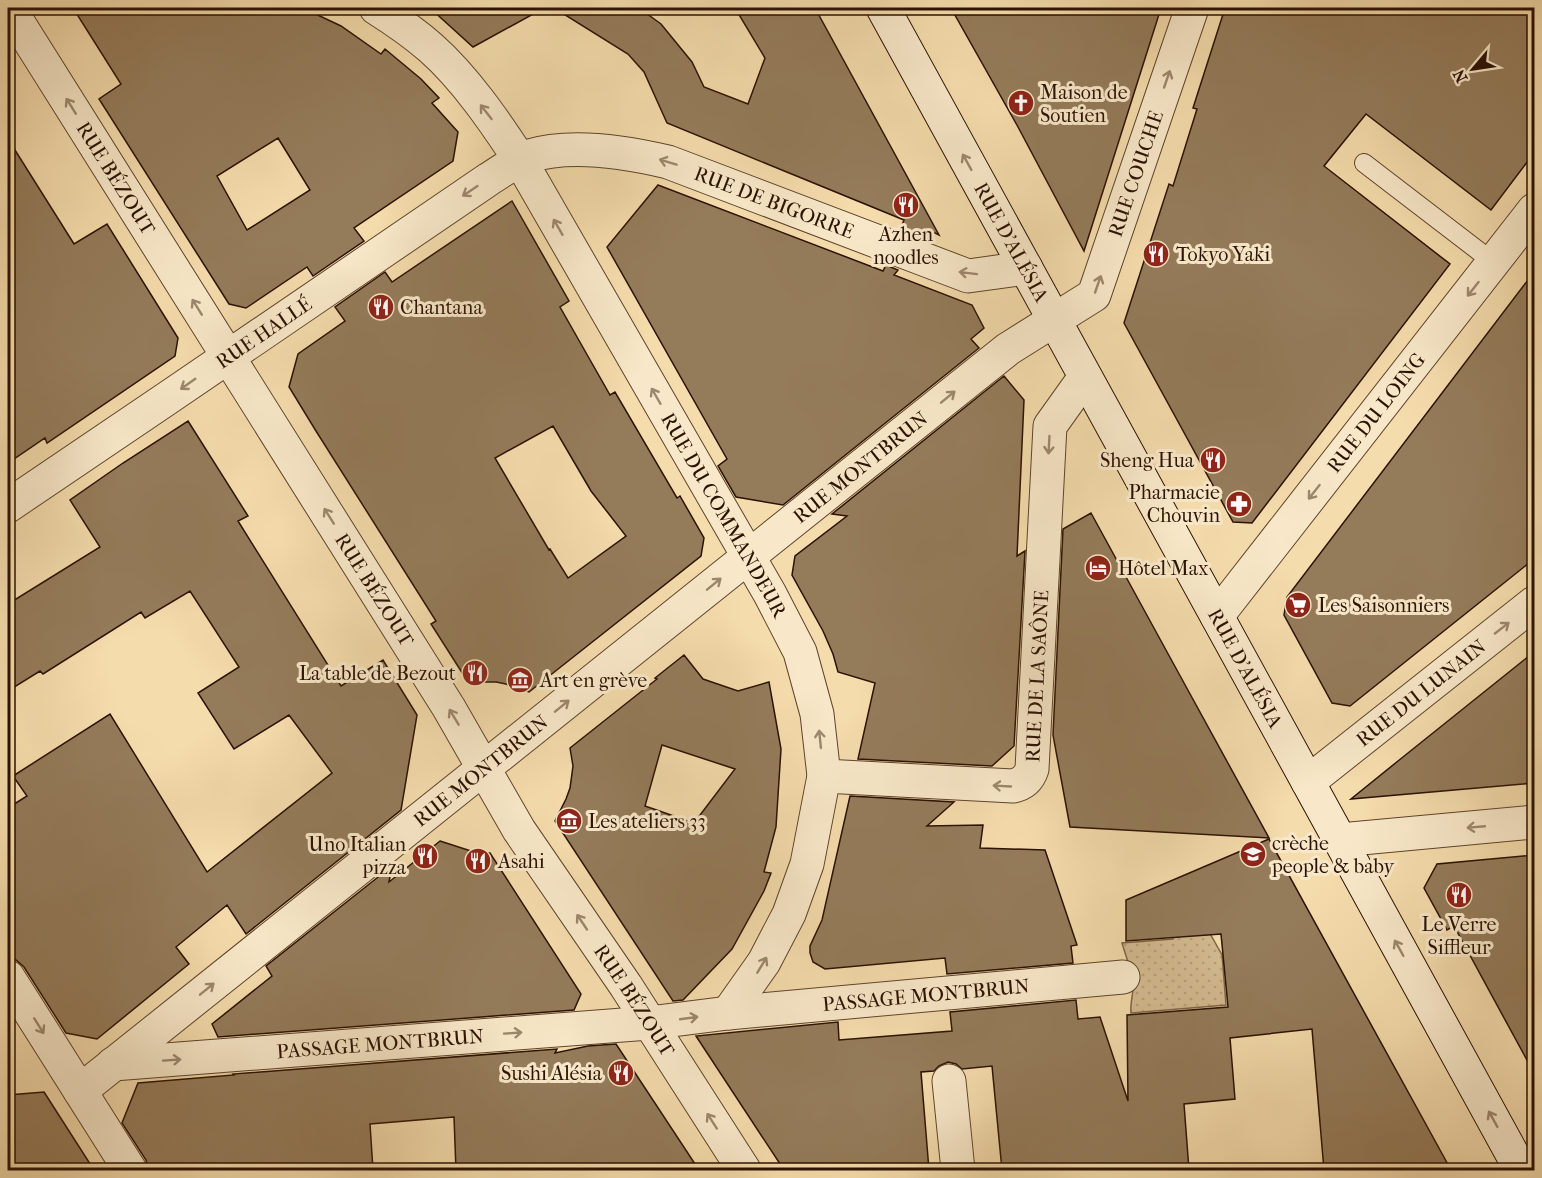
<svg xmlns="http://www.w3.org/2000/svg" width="1542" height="1178" viewBox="0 0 1542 1178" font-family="'IM FELL French Canon',serif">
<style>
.garden{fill:url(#garden-dots);stroke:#7f6648;stroke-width:1.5}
.building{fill:#947b5a;stroke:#2b1202;stroke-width:1.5;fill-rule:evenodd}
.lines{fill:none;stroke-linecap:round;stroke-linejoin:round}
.lane-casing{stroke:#5e442c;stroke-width:20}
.street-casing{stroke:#5e442c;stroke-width:35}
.secondary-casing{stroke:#2b1202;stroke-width:35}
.lane{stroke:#f8e8c9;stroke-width:18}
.street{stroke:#f8e8c9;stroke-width:33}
.secondary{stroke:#f8e8c9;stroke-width:33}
.oneway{stroke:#9c886f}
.labels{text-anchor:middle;stroke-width:6;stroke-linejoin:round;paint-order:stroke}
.poi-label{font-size:20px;fill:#2b1202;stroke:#f8e8c9;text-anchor:start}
.street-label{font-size:20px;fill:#2b1202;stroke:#f8e8c9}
</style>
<defs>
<pattern id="garden-dots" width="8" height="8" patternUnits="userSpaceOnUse" patternTransform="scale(1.5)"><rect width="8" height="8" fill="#d3ba8f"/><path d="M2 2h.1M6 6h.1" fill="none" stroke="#b59f7a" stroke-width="1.8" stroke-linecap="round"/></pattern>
</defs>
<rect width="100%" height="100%" fill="#f5dcac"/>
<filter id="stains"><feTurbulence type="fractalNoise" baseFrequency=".00333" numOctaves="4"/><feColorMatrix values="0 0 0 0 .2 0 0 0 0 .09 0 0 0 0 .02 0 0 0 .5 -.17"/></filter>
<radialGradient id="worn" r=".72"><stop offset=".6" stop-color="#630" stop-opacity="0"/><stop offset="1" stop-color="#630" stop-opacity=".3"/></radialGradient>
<!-- garden -->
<path class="garden" d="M1172,924L1208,930L1222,955L1226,1005L1131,1013C1130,1003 1133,996 1133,987C1133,973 1126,957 1122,943L1173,939Z"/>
<!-- building -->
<path class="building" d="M73,8H303L341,26L381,54L385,49L421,79L439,98L432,103L458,132L453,161L354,228L364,241L313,276L307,267L246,308L229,304L99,99L121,84ZM278,138L310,190L247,230L217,176Z
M430,8H544L473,47Z
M554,8H639L661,24L692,62L704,87L748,104L765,58L735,8H815L939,235L933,232L926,240L900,230L904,220L667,123L644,72L628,54Z
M951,8H1161L1084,251L1018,127Z
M1225,8H1534V153L1491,210L1366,114L1324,166L1450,264L1252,523L1233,522L1124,323L1169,184L1173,186L1197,109L1193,108Z
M8,139L74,244L107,224L178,338L175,356L47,443L45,438L8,463Z
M658,185L883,271L886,265L898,270L894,275L972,305L984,328L971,339L979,348L783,505L736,497L718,466L727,459L607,247Z
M512,201L569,301L560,307L610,395L615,392L677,498L680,496L704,538L701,556L529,692L506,684L496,682H468L431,624L436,621L316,431L289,387L298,354L345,321L335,307L385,272L392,282ZM553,426L591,491L626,536L568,578L550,549L549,550L495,458Z
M1534,272V559L1350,706L1332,703L1284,615L1287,597Z
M1004,376L1024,400L1017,556L1025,551L1014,746L992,766L858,759L875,683L838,672L833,654L823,631L792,575L795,556L847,516L832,514Z
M188,421L248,516L238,521L341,686L383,660L417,715L401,810L246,934L227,905L176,947L189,964L97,1039L66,1033L24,967L16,960L8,958V808L27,796L13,776L110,714L207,872L332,773L289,715L234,749L198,693L239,667L190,591L145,618L141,612L43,674L40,671L8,691V604L100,547L70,500L123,463Z
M1091,513L1178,672L1269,838L1070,827L1053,735L1063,529Z
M1534,652V783L1351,799L1398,761Z
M684,655L703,679L738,691L769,682L781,749L776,827L764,872L771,873L764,891L732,949L683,1000L673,1001L555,821L566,799L570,788L573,766L570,748L657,679L655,678ZM662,745L735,769L694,823L645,806Z
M850,796L954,802L927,826L983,825L980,848L1045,850L1077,945L1071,946L1073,963L947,974L945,958L825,969L813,962L810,953V946L822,920Z
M1269,839L1451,1170H1324L1312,1029L1230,1038L1235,1099L1184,1104L1189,1170H1002L992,1066L962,1069L956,1064L948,1062L939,1066L934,1071L921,1072L929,1170H784L696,1036L838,1022L839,1040L952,1031L950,1012L1076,1000L1078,1019L1100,1017L1128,1101L1127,1015L1228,1007L1221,934L1126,941V900Z
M440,841L474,852L490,853L581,994L574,1010L218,1037L212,1024L272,976L266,966L392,866L389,882Z
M1534,855V1073L1454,926L1447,930L1424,888L1437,864Z
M616,1044L699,1170H456L454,1117L370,1124L373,1170H149L146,1160L122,1123L138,1083L234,1075L233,1074L557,1049L555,1053L588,1046Z
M44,1092L94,1170H8V1095Z"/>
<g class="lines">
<defs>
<path id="lane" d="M1364,163L1493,262"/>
<g id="street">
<path id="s1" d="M9,8L449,708L519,830L626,986L744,1170"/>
<path id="s2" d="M376,8C395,20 414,33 431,48C465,78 495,122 520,160L770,594L800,652L817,714L824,776L807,864L789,914L764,962L728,1013"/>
<path id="s3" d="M8,506C169,398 328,288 489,179C502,171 515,161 529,156C571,143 626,152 668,162L968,276L1026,268"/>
<path id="s4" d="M1217,616L1534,210"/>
<path id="s5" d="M824,776L1013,786C1023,784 1029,778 1032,769L1050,426L1085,377"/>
<path id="s6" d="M1308,782L1534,603"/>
<path d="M1340,840L1534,822"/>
<path d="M8,977L130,1170"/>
<path id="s7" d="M113,1064L649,1023L728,1013L1123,977"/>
<path d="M949,1081L958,1170"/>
<path id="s8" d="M80,1091L1008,349L1094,295L1192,8"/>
</g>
<g id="secondary">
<path id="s9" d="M883,8L1521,1170"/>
</g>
</defs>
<!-- lane casing -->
<use href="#lane" class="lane-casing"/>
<!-- street casing -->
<use href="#street" class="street-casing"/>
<!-- secondary casing -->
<use href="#secondary" class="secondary-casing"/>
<!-- lane -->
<use href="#lane" class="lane"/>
<!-- street -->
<use href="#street" class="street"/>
<!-- secondary -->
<use href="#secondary" class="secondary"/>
</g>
<!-- one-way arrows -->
<defs><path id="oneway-shaft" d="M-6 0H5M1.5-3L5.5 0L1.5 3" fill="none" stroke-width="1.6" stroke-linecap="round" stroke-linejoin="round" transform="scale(1.5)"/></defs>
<g class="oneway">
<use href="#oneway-shaft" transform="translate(1167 79) rotate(-71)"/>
<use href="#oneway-shaft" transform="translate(71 106) rotate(-122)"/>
<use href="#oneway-shaft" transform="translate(486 112) rotate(-128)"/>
<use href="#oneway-shaft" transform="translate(668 162) rotate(-163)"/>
<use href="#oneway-shaft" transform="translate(967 162) rotate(-119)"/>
<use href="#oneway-shaft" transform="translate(470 191) rotate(146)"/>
<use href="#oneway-shaft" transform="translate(558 227) rotate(-120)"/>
<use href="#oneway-shaft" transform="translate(968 273) rotate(-173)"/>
<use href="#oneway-shaft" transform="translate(1098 284) rotate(-71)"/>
<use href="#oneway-shaft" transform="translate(1473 289) rotate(128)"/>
<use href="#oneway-shaft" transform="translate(197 307) rotate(-122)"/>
<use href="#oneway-shaft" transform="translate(188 384) rotate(145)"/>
<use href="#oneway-shaft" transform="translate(656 396) rotate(-120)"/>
<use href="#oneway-shaft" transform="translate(948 397) rotate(-39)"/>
<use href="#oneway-shaft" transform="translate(1049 445) rotate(93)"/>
<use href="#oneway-shaft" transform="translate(1314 492) rotate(128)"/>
<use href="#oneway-shaft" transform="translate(329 516) rotate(-122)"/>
<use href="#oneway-shaft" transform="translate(714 584) rotate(-39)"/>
<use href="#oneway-shaft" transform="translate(1502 628) rotate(-38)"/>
<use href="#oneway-shaft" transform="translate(562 706) rotate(-39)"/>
<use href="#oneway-shaft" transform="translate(454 717) rotate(-121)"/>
<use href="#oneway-shaft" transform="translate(820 739) rotate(-96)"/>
<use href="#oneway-shaft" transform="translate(1002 786) rotate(-177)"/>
<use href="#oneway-shaft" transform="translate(1476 827) rotate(175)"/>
<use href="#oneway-shaft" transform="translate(582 922) rotate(-124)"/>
<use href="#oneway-shaft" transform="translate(1399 948) rotate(-119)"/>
<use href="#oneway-shaft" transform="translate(762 965) rotate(-59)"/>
<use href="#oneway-shaft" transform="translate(207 989) rotate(-39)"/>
<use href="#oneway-shaft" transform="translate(689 1018) rotate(-8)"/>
<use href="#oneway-shaft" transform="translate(39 1026) rotate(58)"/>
<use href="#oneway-shaft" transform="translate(513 1033) rotate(-4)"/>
<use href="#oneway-shaft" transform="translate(172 1060) rotate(-4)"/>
<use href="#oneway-shaft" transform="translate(1493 1119) rotate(-119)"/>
<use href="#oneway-shaft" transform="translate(712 1121) rotate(-123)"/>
</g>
<!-- icons -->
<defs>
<symbol id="church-disc" viewBox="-11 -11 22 22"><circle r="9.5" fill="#8f2418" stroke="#f8e8c9"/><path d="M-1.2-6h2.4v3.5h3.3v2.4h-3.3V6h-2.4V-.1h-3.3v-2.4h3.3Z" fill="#fff"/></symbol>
<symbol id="restaurant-disc" viewBox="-11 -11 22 22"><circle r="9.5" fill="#8f2418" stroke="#f8e8c9"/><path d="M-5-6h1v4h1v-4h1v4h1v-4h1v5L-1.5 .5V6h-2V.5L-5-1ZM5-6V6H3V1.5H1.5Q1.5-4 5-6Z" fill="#fff"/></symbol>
<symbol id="pharmacy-disc" viewBox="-11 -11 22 22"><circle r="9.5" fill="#8f2418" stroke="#f8e8c9"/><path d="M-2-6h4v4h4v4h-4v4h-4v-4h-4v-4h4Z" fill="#fff"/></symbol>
<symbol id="hotel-disc" viewBox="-11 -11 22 22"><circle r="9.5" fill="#8f2418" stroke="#f8e8c9"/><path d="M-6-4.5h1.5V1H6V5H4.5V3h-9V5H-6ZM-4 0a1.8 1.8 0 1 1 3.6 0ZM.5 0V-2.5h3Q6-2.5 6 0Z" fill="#fff"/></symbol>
<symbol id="supermarket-disc" viewBox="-11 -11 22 22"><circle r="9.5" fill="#8f2418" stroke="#f8e8c9"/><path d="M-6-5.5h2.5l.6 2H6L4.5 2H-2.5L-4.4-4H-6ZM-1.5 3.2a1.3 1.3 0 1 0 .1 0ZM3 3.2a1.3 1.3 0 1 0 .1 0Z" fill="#fff"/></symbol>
<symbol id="museum-disc" viewBox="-11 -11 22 22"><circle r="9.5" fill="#8f2418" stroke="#f8e8c9"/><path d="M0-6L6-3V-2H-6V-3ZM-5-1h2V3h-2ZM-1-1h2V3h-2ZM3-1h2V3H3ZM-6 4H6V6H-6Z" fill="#fff"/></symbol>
<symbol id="school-disc" viewBox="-11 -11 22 22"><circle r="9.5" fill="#8f2418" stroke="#f8e8c9"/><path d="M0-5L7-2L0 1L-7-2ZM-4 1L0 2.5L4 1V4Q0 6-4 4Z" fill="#fff"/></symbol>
</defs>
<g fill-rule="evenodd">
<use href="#church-disc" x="1006" y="88" width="30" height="30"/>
<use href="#restaurant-disc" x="891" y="190" width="30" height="30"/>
<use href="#restaurant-disc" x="1141" y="239" width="30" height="30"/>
<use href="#restaurant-disc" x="366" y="292" width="30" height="30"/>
<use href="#restaurant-disc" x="1198" y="445" width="30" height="30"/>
<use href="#pharmacy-disc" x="1224" y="489" width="30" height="30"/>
<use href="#hotel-disc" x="1083" y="553" width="30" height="30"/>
<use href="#supermarket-disc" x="1283" y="590" width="30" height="30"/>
<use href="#restaurant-disc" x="460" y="658" width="30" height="30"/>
<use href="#museum-disc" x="505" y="665" width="30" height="30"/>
<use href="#museum-disc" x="554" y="806" width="30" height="30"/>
<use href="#school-disc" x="1238" y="839" width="30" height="30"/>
<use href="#restaurant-disc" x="410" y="841" width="30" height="30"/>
<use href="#restaurant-disc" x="463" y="846" width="30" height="30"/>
<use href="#restaurant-disc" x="1444" y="880" width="30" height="30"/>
<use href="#restaurant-disc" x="606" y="1058" width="30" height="30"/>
</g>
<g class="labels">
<!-- poi labels -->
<g class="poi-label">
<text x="1040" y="99">Maison de<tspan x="1040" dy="23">Soutien</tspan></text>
<text x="906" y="241" text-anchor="middle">Azhen<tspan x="906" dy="23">noodles</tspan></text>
<text x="1176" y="261">Tokyo Yaki</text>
<text x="400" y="314">Chantana</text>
<text x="1194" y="467" text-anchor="end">Sheng Hua</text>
<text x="1220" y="499" text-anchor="end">Pharmacie<tspan x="1220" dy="23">Chouvin</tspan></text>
<text x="1118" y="575">Hôtel Max</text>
<text x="1318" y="612">Les Saisonniers</text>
<text x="456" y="680" text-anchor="end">La table de Bezout</text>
<text x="540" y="687">Art en grève</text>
<text x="588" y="828">Les ateliers 33</text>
<text x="1272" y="850">crèche<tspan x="1272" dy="23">people &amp; baby</tspan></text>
<text x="406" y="851" text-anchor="end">Uno Italian<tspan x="406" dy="23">pizza</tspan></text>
<text x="498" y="868">Asahi</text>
<text x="1459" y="931" text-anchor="middle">Le Verre<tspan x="1459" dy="23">Siffleur</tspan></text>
<text x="602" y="1080" text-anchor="end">Sushi Alésia</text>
</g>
<!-- street labels -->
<g class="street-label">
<text dy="7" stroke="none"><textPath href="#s8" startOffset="1418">RUE COUCHE</textPath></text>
<text dy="7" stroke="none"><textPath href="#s1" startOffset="201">RUE BÉZOUT</textPath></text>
<text dy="7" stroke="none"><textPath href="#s3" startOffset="882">RUE DE BIGORRE</textPath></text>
<text dy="7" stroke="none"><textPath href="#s9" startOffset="267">RUE D'ALÉSIA</textPath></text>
<text dy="7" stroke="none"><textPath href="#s3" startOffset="309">RUE HALLÉ</textPath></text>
<text dy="7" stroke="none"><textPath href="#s4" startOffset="258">RUE DU LOING</textPath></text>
<text dy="7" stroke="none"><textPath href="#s8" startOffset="999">RUE MONTBRUN</textPath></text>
<text dy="7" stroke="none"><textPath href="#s2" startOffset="621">RUE DU COMMANDEUR</textPath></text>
<text dy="7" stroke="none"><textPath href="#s1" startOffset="687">RUE BÉZOUT</textPath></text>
<text dy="7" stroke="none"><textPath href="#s9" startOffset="753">RUE D'ALÉSIA</textPath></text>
<text dy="7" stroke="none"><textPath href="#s5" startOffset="309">RUE DE LA SAÔNE</textPath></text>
<text dy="7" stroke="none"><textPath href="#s6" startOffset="144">RUE DU LUNAIN</textPath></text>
<text dy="7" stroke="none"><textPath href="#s8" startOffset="513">RUE MONTBRUN</textPath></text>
<text dy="7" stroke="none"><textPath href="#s7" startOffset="816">PASSAGE MONTBRUN</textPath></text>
<text dy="7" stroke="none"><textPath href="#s1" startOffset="1173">RUE BÉZOUT</textPath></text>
<text dy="7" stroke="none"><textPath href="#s7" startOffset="268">PASSAGE MONTBRUN</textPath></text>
</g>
</g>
<!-- margin -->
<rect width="1542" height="1178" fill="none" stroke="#f5dcac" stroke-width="30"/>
<rect x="9" y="9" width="1524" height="1160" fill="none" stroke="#2b1202" stroke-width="3"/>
<rect x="15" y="15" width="1512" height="1148" fill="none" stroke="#2b1202" stroke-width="1.5"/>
<!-- north arrow -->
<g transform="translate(1473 69) rotate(241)" stroke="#f8e8c9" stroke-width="4.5" paint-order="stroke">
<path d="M0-4.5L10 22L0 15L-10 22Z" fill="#2b1202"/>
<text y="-9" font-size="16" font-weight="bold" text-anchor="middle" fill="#2b1202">N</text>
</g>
<rect width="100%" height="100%" filter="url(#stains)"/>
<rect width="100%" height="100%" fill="url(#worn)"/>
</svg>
